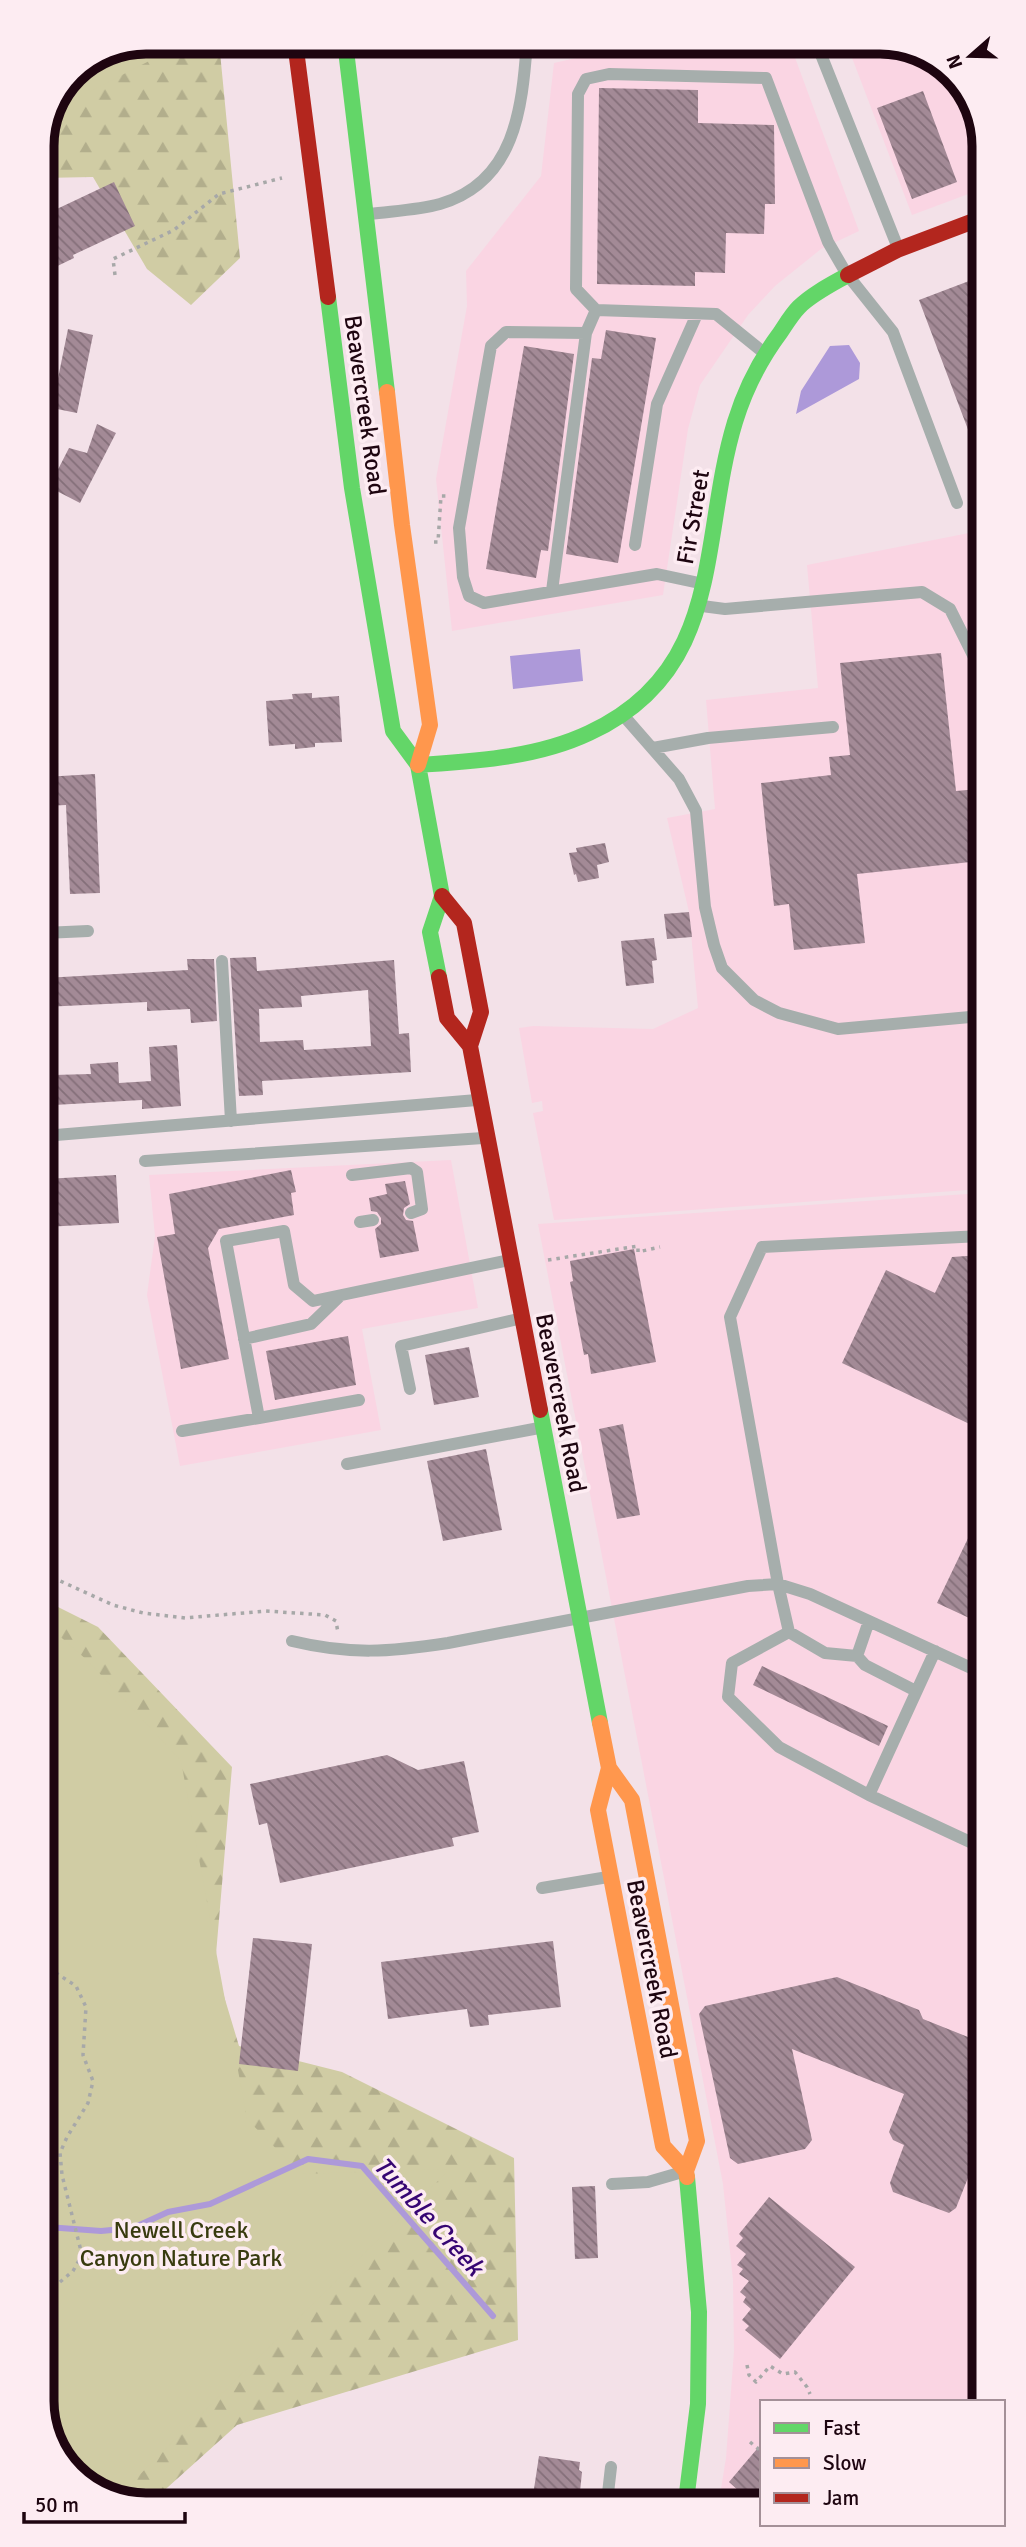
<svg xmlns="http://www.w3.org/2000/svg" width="1026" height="2547" viewBox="0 0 1026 2547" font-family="Signika,sans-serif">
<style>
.built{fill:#fad5e3}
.forest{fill:url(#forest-firs)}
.green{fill:#d0cca4}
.water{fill:#ad99d9}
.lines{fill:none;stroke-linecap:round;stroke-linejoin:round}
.stream{stroke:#ad99d9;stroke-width:6}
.building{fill:url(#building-back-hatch);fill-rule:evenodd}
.path{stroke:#a7a8a8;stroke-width:3.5;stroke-dasharray:3.5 5;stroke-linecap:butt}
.lane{stroke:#a6aeac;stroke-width:12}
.fast{stroke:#63d668;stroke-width:16}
.slow{stroke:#ff974d;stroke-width:16}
.jam{stroke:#b3261e;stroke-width:16}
.labels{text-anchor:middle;stroke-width:7;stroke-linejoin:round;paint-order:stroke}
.street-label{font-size:24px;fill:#1e0510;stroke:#fdecf2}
.park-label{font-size:24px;fill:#383b0f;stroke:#fdecf2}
.water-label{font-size:26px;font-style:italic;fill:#360573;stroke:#fdecf2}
.rim{fill:none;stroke:#1e0510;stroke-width:9}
</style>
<defs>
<pattern id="forest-firs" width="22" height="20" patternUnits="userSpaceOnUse" patternTransform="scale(1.75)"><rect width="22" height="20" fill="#d0cca4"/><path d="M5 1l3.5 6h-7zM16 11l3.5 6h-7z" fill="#b2ae8c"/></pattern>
<pattern id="building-back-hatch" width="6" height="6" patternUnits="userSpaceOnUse" patternTransform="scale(1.75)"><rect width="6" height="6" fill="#a38a96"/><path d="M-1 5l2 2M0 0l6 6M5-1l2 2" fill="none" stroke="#846f79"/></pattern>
</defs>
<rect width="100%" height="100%" fill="#f3e1e8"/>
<!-- built -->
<path class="built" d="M743,42L790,44L859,231L821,249L775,286L748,315L700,385L688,429L663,595L452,631L436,479L467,306L466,271L541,176L554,63L615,49Z
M846,42H887L944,64L979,113V190L912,215Z
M974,532L980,547L981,1189L554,1220L533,1113L543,1111L542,1101L532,1103L519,1028L533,1026L653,1029L698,1008L689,912L667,818L715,809L706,700L818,688L807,565Z
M451,1160L478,1308L362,1329L381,1430L180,1466L147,1295L155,1236L149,1175Z
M981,1193L984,2401L762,2402V2501H719L726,2458L734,2351L733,2280L723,2184L538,1224Z"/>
<!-- forest -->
<path class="forest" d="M146,42H219L240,258L191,305L147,269L93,177L42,178V140L73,72Z
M46,1601L98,1627L232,1767L215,1966L239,2046L342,2072L514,2158L518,2340L237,2425L148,2505H139L82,2483L47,2434Z"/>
<!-- green -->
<path class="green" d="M146,42H186L56,109L73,72Z
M46,1624L88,1661L181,1761L247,2119L301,2174L447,2169L448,2171L117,2497L82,2483L47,2434Z"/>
<!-- water -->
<path class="water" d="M849,345L860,363L859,379L796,414L801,391L830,346Z
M580,649L583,681L513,689L510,656Z"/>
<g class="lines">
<!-- stream -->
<path class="stream" d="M47,2227L101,2231L133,2228L168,2212L210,2204L308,2159L362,2166L493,2316"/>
</g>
<!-- building -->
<path class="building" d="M599,88L698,90V123L774,125L775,204H765L764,234L726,233L725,273L695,272V286L597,284Z
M923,91L957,182L912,199L877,108Z
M114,182L135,226L73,255L74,258L43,273L42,216Z
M969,281L979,307V455L978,456L919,300Z
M68,329L93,335L77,413L52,408Z
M606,330L656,338L618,563L566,554L592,358L601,359Z
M524,346L574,354L548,551L541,550L536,578L486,569Z
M97,424L116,433L80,503L49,487L69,448L87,453Z
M941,653L956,791L978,789L980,861L857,874L865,943L794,950L789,904L774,906L761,783L831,775L829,757L850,755L840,663Z
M312,693V698L339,696L342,742L315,743V747L295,749V744L269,746L266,701L293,699L292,694Z
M95,774L100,893L70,894L66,805L44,806V777Z
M605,843L609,862L597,865L599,878L578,882L576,874L574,875L569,853L577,852L576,848Z
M689,912L692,937L667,939L664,914Z
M654,938L657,960L652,961L654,983L626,986L621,941Z
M256,957L257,971L394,960L399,1034L409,1033L411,1072L262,1081L263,1095L239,1096L230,958ZM368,990L371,1046L304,1050L303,1040L260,1042L259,1009L302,1007L301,996Z
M187,959H214L217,1021L191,1023L190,1009L147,1011V1002L44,1007V978L188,970Z
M177,1045L181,1106L142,1109V1100L54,1105L53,1075L91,1074L90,1064L118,1062L119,1083L151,1081L149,1047Z
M291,1170L296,1192L291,1193L294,1215L219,1229L208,1248L229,1359L181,1369L157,1237L175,1234L169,1194Z
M116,1175L119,1223L45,1227V1179Z
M405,1181L410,1204L404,1208L403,1215L406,1220L413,1221L419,1251L380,1258L375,1229L381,1224V1218L377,1212L371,1211L369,1198L387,1194L385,1184Z
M634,1249L656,1362L591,1374L588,1354L584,1355L570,1282L573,1281L570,1261Z
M981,1255L982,1430L842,1363L886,1270L935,1293L952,1257Z
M348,1336L356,1385L275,1400L266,1351Z
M469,1347L479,1397L434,1405L425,1355Z
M623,1424L640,1515L617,1519L599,1429Z
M486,1449L502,1530L443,1541L427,1461Z
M982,1509V1624L937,1603Z
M762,1666L888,1726L879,1746L753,1685Z
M387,1755L418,1770L464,1761L479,1832L452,1838L454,1846L280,1883L267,1823L259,1825L250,1784Z
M253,1938L312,1944L298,2071L239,2064Z
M553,1941L561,2007L488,2015L489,2025L470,2027L467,2009L388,2019L381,1962Z
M837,1977L919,2010L923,2019L983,2043V2140L956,2208L949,2213L893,2192L890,2183L904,2145L893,2140L889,2132L904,2094L792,2049L812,2140L805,2149L738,2164L730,2158L699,2014L705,2006Z
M595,2186L598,2258L575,2259L572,2187Z
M769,2197L855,2267L780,2359L745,2330L749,2326L742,2320L751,2309L743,2302L746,2297L740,2292L749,2281L739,2274L743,2269L737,2265L746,2254L736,2246L743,2238L739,2234Z
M762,2443V2501H730L739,2491L729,2482Z
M539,2456L580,2462L579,2470L582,2472L579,2502H532Z"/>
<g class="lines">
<!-- path -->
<path class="path" d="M115,275L113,259L174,230L219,194L282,178
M434,542H438L441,496H449
M548,1260L638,1246V1252L660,1247
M45,1574L113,1605L143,1613L185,1618L266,1611L325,1615L336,1621L338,1633
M46,1949L56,1973L76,1986L86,2007L83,2055L93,2081L88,2103L67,2137L60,2153L62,2175L82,2255L73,2271L47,2293
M747,2365L749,2375L756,2382L770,2366L783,2374L795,2372L807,2387L810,2394
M969,2402L984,2383
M750,2442L762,2452"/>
<!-- lane -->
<path class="lane" d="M816,42L898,248
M370,214C393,211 418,210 440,204C515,182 522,109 527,42
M596,310L586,333L506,332L491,346L459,528L463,577L469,596L484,603L657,574L704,584
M763,352L716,314L596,310L576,289L578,94L586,79L609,74L766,78L828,242L846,273L893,332L957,503
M635,545L657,404L697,314
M552,591L586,333
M702,606L725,609L922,592L950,609L980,669
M623,715L679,779L696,811L705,907L714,945L722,968L754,1000L779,1013L838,1029L981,1016
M653,748L708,738L833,727
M44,933L88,931
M222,961L231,1121
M44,1136L477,1100
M145,1161L483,1138
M352,1175L411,1168L417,1172L422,1209L411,1213
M360,1222L373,1220
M244,1339L311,1324L339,1297
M410,1389L401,1346L518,1319
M359,1400L259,1418L226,1241L284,1231L294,1285L313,1301L509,1260
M182,1431L259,1418
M347,1464L539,1428
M869,1621L857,1656L865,1665L916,1691
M789,1632L825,1653L857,1656
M292,1641C350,1655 390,1652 448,1643L748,1586L778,1584L810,1594L982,1673
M935,1651L869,1795L983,1848
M869,1795L779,1747L728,1697L732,1663L789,1632L778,1584L730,1317L762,1247L981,1236
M542,1888L608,1877
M612,2184L648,2182L679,2173
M607,2502L611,2467"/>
<!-- fast -->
<path class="fast" d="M345,42L387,392
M328,297L352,488L393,731L418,765L442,896L430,932L439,977
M418,765C475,761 536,758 589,733C726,670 699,540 735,422C745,389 760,360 780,333C786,324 792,314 799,307C812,294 832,284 848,275
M540,1410L600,1723
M686,2501L698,2404L699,2312L687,2177"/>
<!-- slow -->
<path class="slow" d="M387,392L402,525L430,725L418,765
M600,1723L609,1768L632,1800L697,2141L686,2171L687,2177
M609,1768L598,1810L663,2146L686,2171"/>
<!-- jam -->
<path class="jam" d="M295,42L328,297
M848,275L897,250L979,219
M442,896L464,923L481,1012L470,1046
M439,977L447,1018L470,1046L540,1410"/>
</g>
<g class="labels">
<!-- street labels -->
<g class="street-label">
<text transform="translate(365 405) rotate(82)" y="8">Beavercreek Road</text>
<text transform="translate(693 517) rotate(-80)" y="8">Fir Street</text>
<text transform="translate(561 1403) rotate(79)" y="8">Beavercreek Road</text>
<text transform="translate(652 1969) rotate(79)" y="8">Beavercreek Road</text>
</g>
<!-- park labels -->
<g class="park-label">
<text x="181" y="2238">Newell Creek<tspan x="181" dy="28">Canyon Nature Park</tspan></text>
</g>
<!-- water labels -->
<g class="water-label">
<text transform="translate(429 2216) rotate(48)" y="9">Tumble Creek</text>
</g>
</g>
<!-- crop -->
<path d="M0 0H1026V2547H0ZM146 54H880A92 92 0 0 1 972 146V2401A92 92 0 0 1 880 2493H146A92 92 0 0 1 54 2401V146A92 92 0 0 1 146 54Z" fill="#fdecf2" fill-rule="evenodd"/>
<path class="rim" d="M146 54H880A92 92 0 0 1 972 146V2401A92 92 0 0 1 880 2493H146A92 92 0 0 1 54 2401V146A92 92 0 0 1 146 54Z"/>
<!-- legend -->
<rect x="760" y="2400" width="245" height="126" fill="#fdecf2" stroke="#a49098" stroke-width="2"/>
<rect x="774" y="2423" width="35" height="10" fill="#63d668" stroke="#a49098" stroke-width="2"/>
<text x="823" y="2435" font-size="21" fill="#1e0510">Fast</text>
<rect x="774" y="2458" width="35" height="10" fill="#ff974d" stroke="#a49098" stroke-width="2"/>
<text x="823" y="2470" font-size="21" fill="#1e0510">Slow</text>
<rect x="774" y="2493" width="35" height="10" fill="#b3261e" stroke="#a49098" stroke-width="2"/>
<text x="823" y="2505" font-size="21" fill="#1e0510">Jam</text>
<!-- north arrow -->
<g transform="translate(970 56) rotate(250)" stroke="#fdecf2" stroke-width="5" paint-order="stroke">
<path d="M0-5L12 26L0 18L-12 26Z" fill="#1e0510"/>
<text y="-10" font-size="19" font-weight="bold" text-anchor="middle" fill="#1e0510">N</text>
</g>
<!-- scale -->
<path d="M24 2512v10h161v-10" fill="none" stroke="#1e0510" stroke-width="3.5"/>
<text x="35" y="2512" font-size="21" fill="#1e0510" stroke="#fdecf2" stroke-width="5" paint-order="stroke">50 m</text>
</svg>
